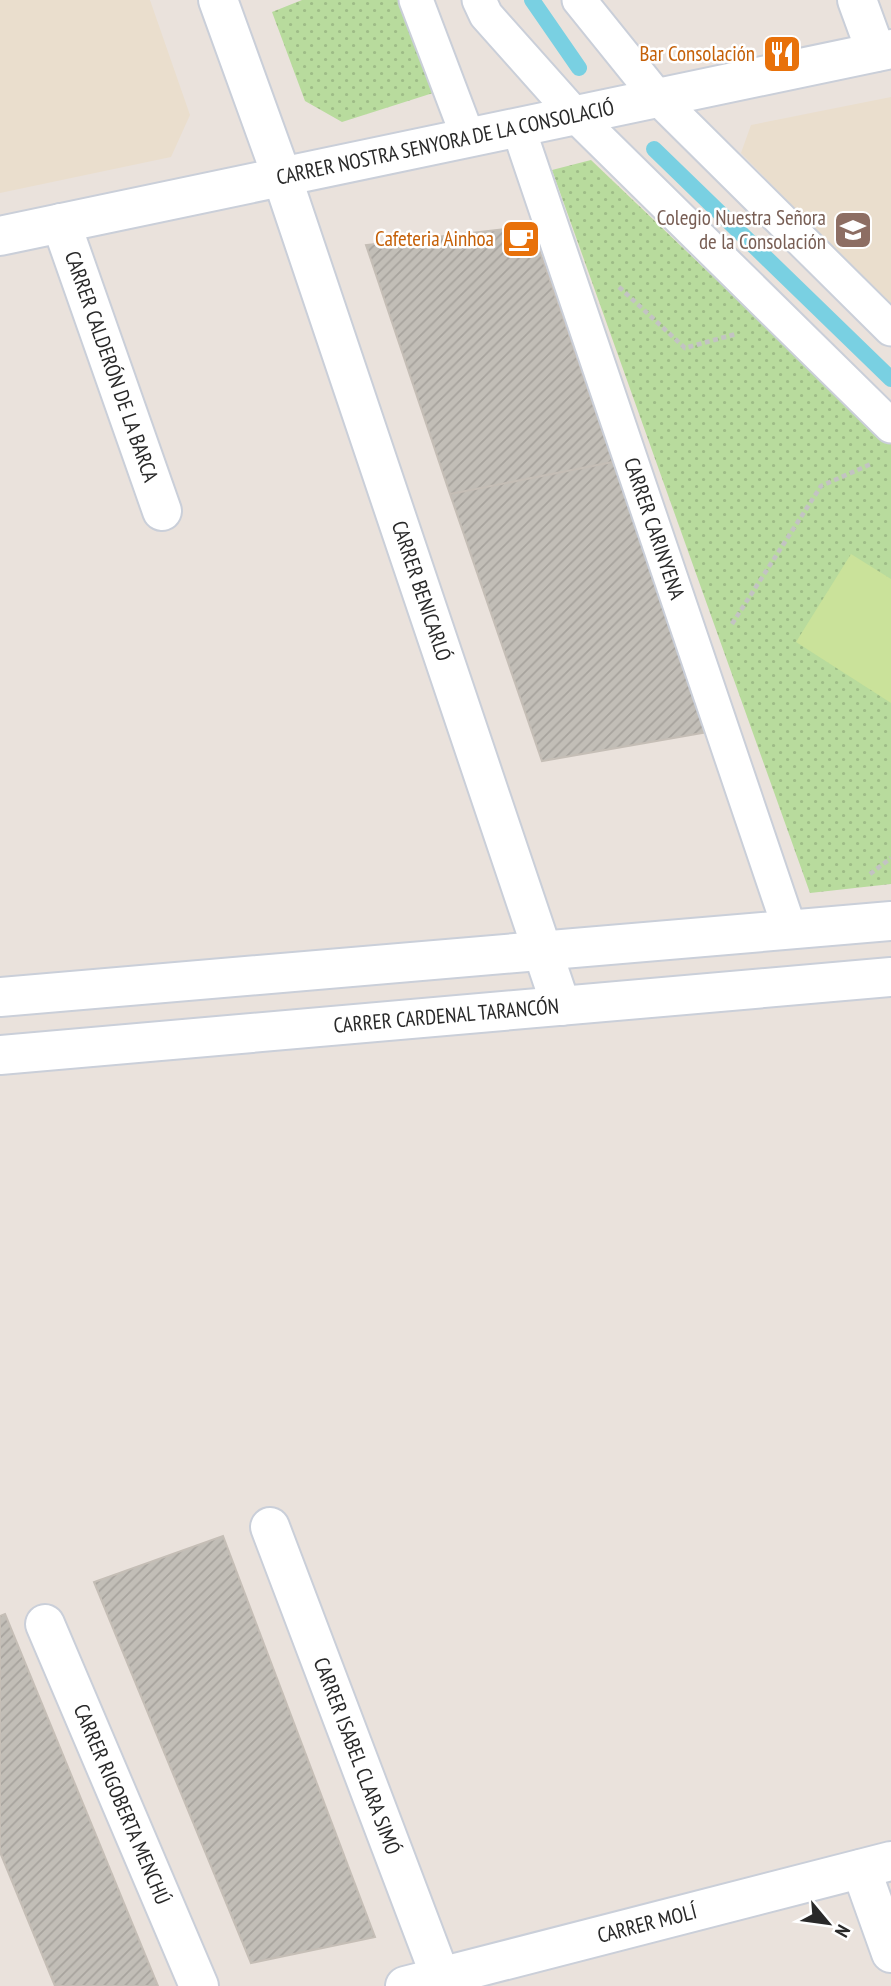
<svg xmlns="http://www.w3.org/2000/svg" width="891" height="1986" viewBox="0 0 891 1986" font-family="'PT Sans Narrow',sans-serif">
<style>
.education{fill:#eadecd}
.park{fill:url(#park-dots)}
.pitch{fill:#cae29a}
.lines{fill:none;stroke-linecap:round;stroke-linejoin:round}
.stream{stroke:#79d0e2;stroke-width:16}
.building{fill:url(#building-hatch);stroke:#c5beb6;stroke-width:2}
.pedestrian-casing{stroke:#cacfd9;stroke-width:37}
.minor-casing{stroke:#cacfd9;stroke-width:42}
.tertiary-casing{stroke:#cacfd9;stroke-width:42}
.path{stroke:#c3c3c3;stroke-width:4.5;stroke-dasharray:5 3.5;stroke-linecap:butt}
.pedestrian{stroke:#fff;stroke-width:33}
.minor{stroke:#fff;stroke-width:38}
.tertiary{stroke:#fff;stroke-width:38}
.labels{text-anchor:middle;stroke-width:5;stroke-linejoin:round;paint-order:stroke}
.food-label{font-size:21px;fill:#c56008;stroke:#fff;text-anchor:end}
.street-label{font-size:21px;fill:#292929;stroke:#fff}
.education-label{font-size:21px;fill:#785e54;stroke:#fff;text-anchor:end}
</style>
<defs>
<pattern id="park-dots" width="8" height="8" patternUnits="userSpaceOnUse" patternTransform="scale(1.75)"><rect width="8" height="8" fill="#b8db9d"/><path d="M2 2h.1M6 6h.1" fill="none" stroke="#9ebc87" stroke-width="1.8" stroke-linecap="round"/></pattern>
<pattern id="building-hatch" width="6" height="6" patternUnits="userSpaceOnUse" patternTransform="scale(1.75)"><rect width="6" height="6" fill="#c2beb7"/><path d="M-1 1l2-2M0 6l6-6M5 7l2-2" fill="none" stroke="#a7a39d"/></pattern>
</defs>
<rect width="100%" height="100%" fill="#eae2dc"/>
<!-- education -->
<path class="education" d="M0,0H150L190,115L171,157L0,193Z
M891,97V307L741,153L751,125Z"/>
<!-- park -->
<path class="park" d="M302,0H399L433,93L342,122L305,101L272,12Z
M591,160L816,375L891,432V884L810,893L552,170Z"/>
<!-- pitch -->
<path class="pitch" d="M851,554L891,579V703L796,642Z"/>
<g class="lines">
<!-- stream -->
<path class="stream" d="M532,0L579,68
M654,149L891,379"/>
</g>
<!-- building -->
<path class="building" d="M531,226L613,462L450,494L366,245Z
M613,462L708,732L542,761L450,494Z
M223,1536L375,1937L251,1963L94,1582Z
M5,1614L158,1986H55L0,1852V1616Z"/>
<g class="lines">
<defs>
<g id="pedestrian">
<path d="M416,0L468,137"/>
<path d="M479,0L486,15L575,115L891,426"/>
<path d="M579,0L658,98L891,329"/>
<path id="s1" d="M518,127L790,930"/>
</g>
<g id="minor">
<path id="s2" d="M218,0L282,177L561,1006"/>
<path d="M857,0L876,52"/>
<path id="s3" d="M61,223L162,511"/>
<path id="s4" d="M0,236L891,49"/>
<path id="s5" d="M270,1527L444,1986"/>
<path id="s6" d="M45,1624L199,1986"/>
<path d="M861,1869L891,1953"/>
<path id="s7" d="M405,1986L891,1861"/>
</g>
<g id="tertiary">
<path d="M0,997L891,921"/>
<path id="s8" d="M0,1055L891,977"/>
</g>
</defs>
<!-- pedestrian casing -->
<use href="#pedestrian" class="pedestrian-casing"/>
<!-- minor casing -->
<use href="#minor" class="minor-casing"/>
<!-- tertiary casing -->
<use href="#tertiary" class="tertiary-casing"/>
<!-- path -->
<path class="path" d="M619,287L685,348L736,334
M732,624L821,486L871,464
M870,874L891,858"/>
<!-- pedestrian -->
<use href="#pedestrian" class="pedestrian"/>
<!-- minor -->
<use href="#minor" class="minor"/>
<!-- tertiary -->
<use href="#tertiary" class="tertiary"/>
</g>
<!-- icons -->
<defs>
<symbol id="restaurant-square" viewBox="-11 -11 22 22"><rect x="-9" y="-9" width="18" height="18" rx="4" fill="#e8710a" stroke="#fff"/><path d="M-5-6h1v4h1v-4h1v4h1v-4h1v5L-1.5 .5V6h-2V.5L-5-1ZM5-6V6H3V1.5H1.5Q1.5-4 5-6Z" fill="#fff"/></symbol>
<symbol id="school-square" viewBox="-11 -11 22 22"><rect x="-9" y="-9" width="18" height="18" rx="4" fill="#8d6e63" stroke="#fff"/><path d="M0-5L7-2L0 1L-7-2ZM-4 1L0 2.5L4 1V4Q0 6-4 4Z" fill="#fff"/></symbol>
<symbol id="cafe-square" viewBox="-11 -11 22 22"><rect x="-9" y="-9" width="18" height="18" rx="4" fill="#e8710a" stroke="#fff"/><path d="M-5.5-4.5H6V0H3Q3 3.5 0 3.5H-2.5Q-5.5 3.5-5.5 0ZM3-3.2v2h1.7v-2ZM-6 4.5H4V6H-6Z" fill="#fff"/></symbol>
</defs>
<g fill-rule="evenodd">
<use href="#restaurant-square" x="760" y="32" width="44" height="44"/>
<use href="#school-square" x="831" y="208" width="44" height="44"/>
<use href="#cafe-square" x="499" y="217" width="44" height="44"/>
</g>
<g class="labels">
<!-- food labels -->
<g class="food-label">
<text x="755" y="61">Bar Consolación</text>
<text x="494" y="246">Cafeteria Ainhoa</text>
</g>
<!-- street labels -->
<g class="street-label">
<text dy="7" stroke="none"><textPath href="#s4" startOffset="455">CARRER NOSTRA SENYORA DE LA CONSOLACIÓ</textPath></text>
<text dy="7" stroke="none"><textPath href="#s3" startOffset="152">CARRER CALDERÓN DE LA BARCA</textPath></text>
<text dy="7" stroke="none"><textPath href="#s1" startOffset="424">CARRER CARINYENA</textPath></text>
<text dy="7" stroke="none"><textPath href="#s2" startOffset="625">CARRER BENICARLÓ</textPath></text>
<text dy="7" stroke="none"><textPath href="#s8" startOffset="448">CARRER CARDENAL TARANCÓN</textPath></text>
<text dy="7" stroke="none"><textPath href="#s5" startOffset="245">CARRER ISABEL CLARA SIMÓ</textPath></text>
<text dy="7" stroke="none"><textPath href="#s6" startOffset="196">CARRER RIGOBERTA MENCHÚ</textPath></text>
<text dy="7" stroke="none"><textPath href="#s7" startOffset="250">CARRER MOLÍ</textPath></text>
</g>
<!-- education labels -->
<g class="education-label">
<text x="826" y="225">Colegio Nuestra Señora<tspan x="826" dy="24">de la Consolación</tspan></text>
</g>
</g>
<!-- north arrow -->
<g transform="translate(828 1923) rotate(119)" stroke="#ffffff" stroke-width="5" paint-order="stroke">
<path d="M0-5L12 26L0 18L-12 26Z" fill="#292929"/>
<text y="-10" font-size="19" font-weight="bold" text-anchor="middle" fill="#292929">N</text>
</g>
</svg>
